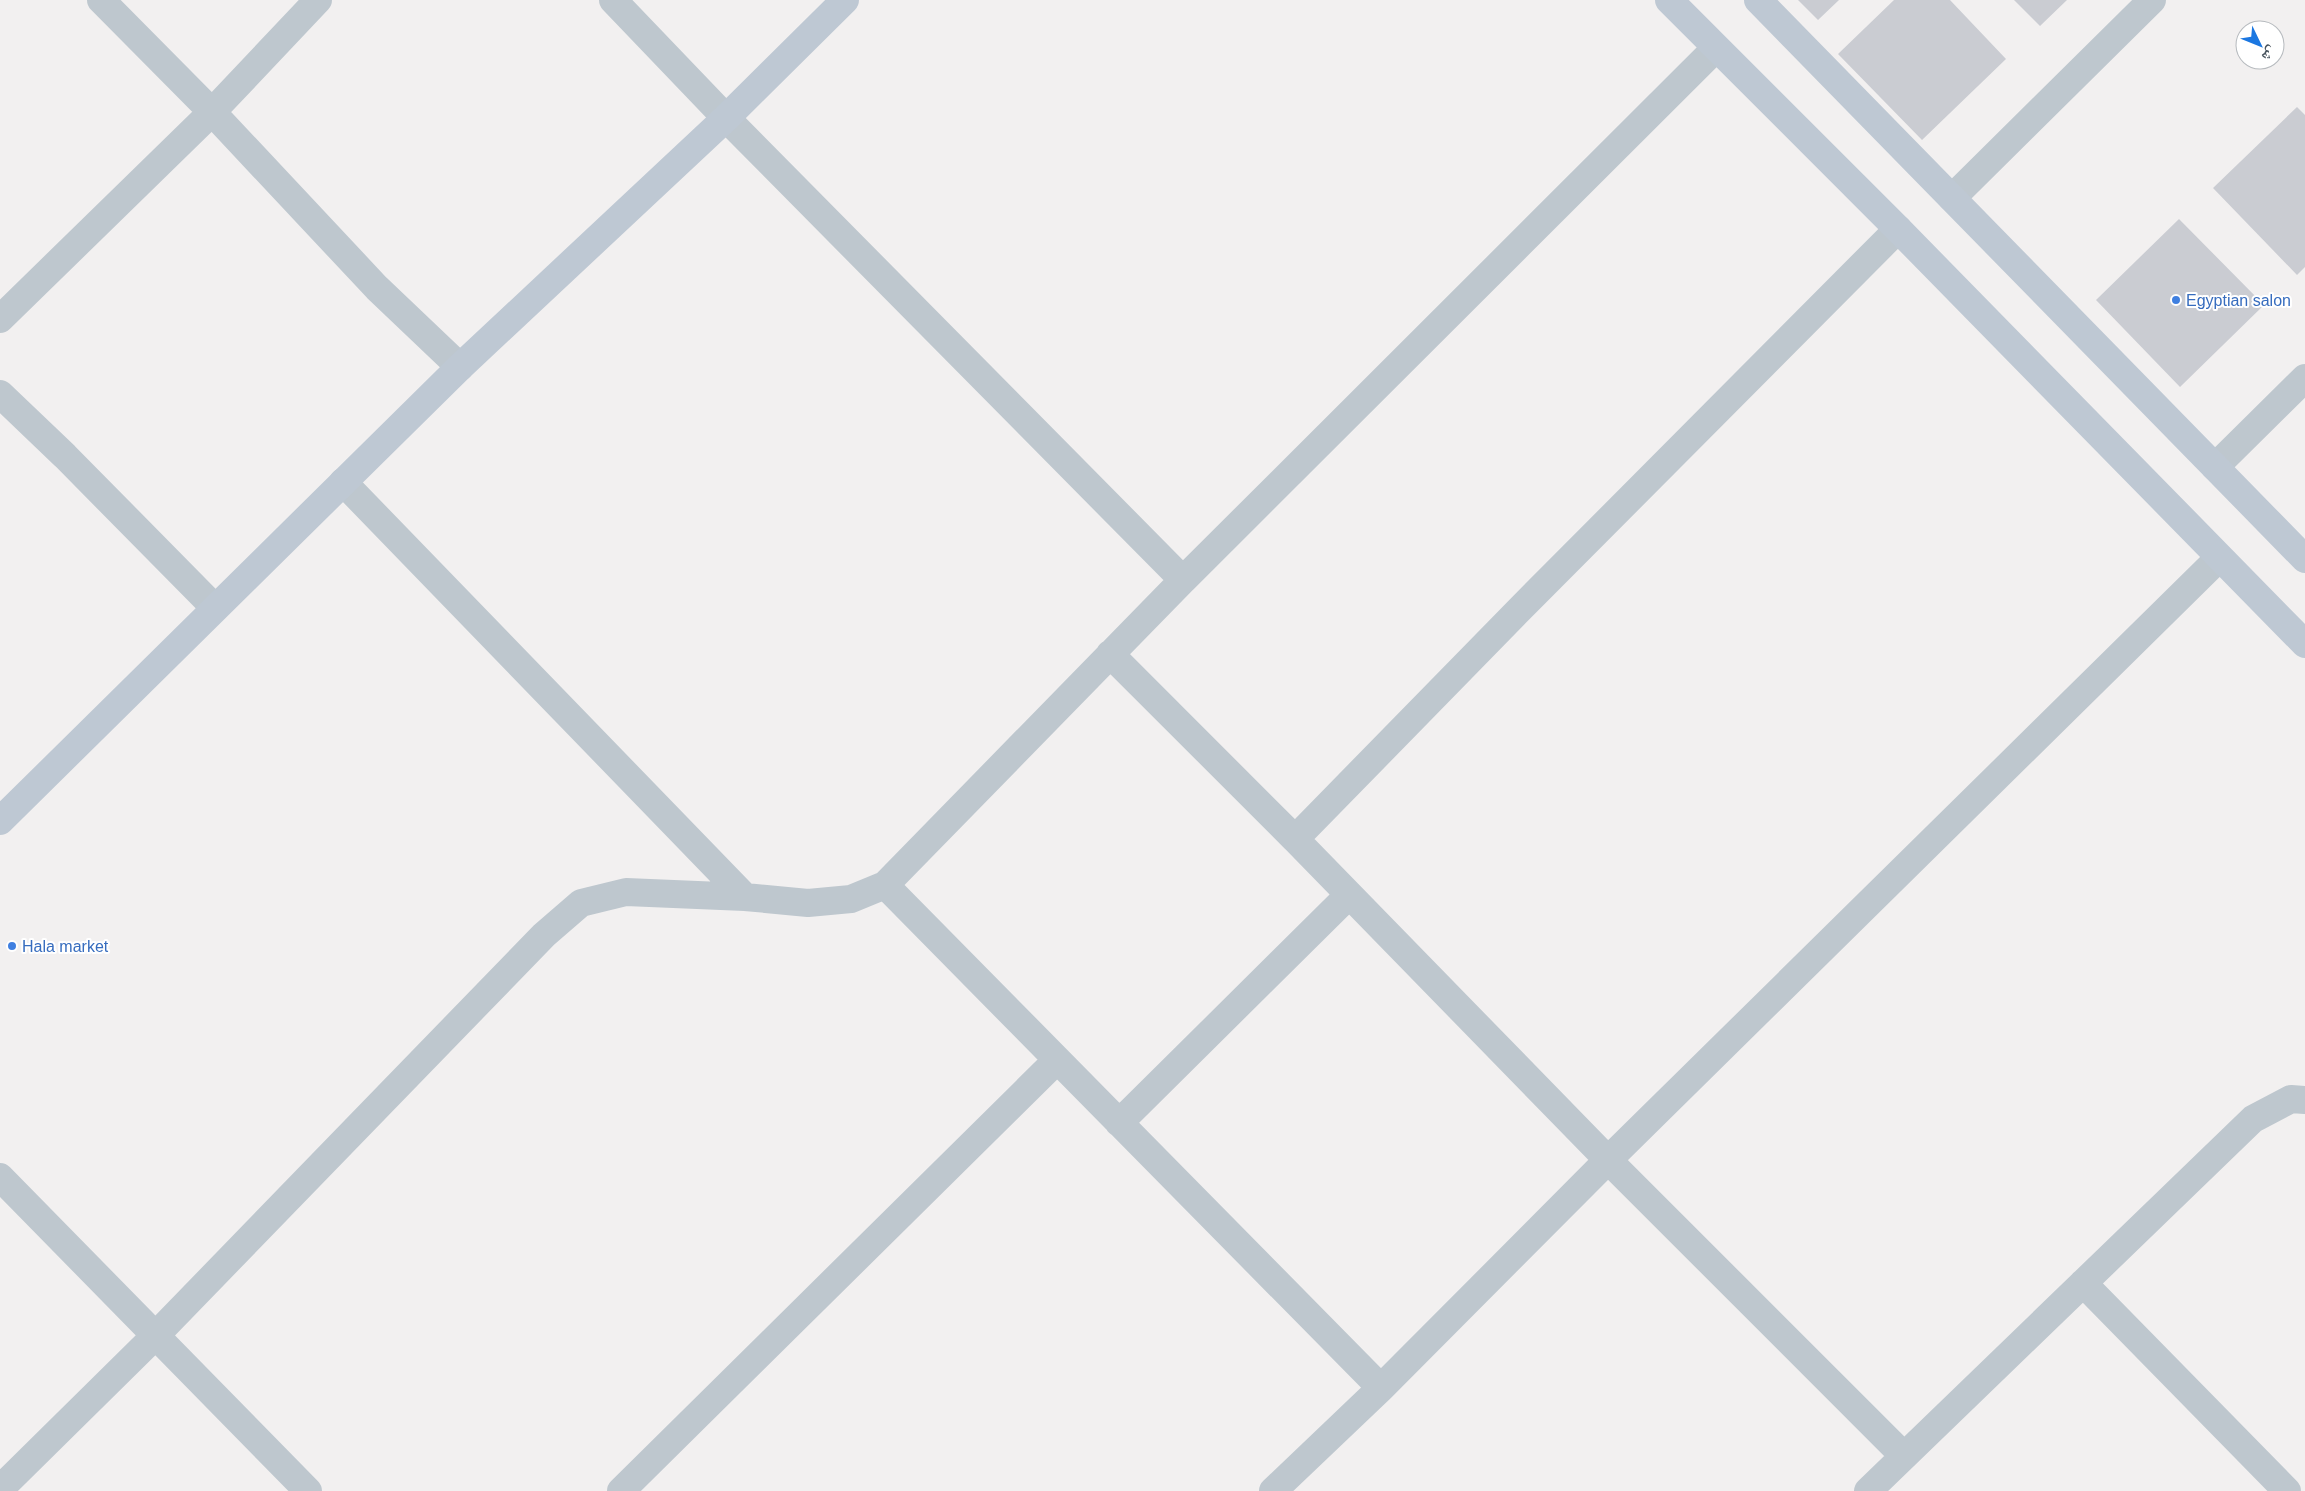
<svg xmlns="http://www.w3.org/2000/svg" width="2305" height="1491" viewBox="0 0 2305 1491" font-family="Arial,'Noto Naskh Arabic',sans-serif">
<style>
.building{fill:#caccd2}
.lines{fill:none;stroke-linecap:round;stroke-linejoin:round}
.street{stroke:#bec7ce;stroke-width:28}
.secondary{stroke:#bec8d3;stroke-width:28}
.shop-dot{fill:#3f7fe0;stroke:#fff;stroke-width:2}
.labels{text-anchor:middle;stroke-width:4;stroke-linejoin:round;paint-order:stroke}
.shop-label{font-size:16px;fill:#366cbe;stroke:#fff;text-anchor:start}
</style>
<rect width="100%" height="100%" fill="#f2f0f0"/>
<!-- building -->
<path class="building" d="M1798,0H1839L1818,20Z
M1894,0H1950L2006,59L1922,140L1838,54Z
M2014,0H2067L2040,26Z
M2297,107L2305,115V267L2297,275L2213,188Z
M2179,219L2264,305L2180,387L2096,300Z"/>
<g class="lines">
<!-- street -->
<path class="street" d="M101,0L212,112L377,288L460,367
M613,0L726,118L1183,580L1716,48
M1952,198L2152,0
M1898,229L1517,612L1295,839L1608,1160L1904,1456
M0,319L212,112L318,0
M0,394L65,456L215,608
M2215,467L2305,378
M343,482L745,897
M1110,654L1295,839
M885,885L1381,1388L1273,1491
M1119,1123L1349,895
M0,1177L308,1491
M2083,1283L2287,1491
M1381,1388L1608,1160L2219,558
M0,1489L155,1336L544,935L581,903L626,892L745,897L808,903L851,899L885,885L1183,580
M621,1491L1056,1061
M1868,1491L2253,1119L2291,1099L2305,1100"/>
<!-- secondary -->
<path class="secondary" d="M1669,0L1898,229L2305,644
M1758,0L2305,559
M0,821L460,367L726,118L845,0"/>
</g>
<!-- markers -->
<g class="shop-dot">
<circle cx="2176" cy="300" r="5"/>
<circle cx="12" cy="946" r="5"/>
</g>
<g class="labels">
<!-- shop labels -->
<g class="shop-label">
<text x="2186" y="306">Egyptian salon</text>
<text x="22" y="952">Hala market</text>
</g>
</g>
<!-- north arrow -->
<g transform="translate(2260 45) rotate(133)"><circle r="24" fill="#ffffff" stroke="#b6babe"/>
<path d="M0-4L9 19L0 12L-9 19Z" fill="#1b77e1"/>
<text y="-8" font-size="14" font-weight="bold" text-anchor="middle" fill="#48535d">ش</text>
</g>
</svg>
